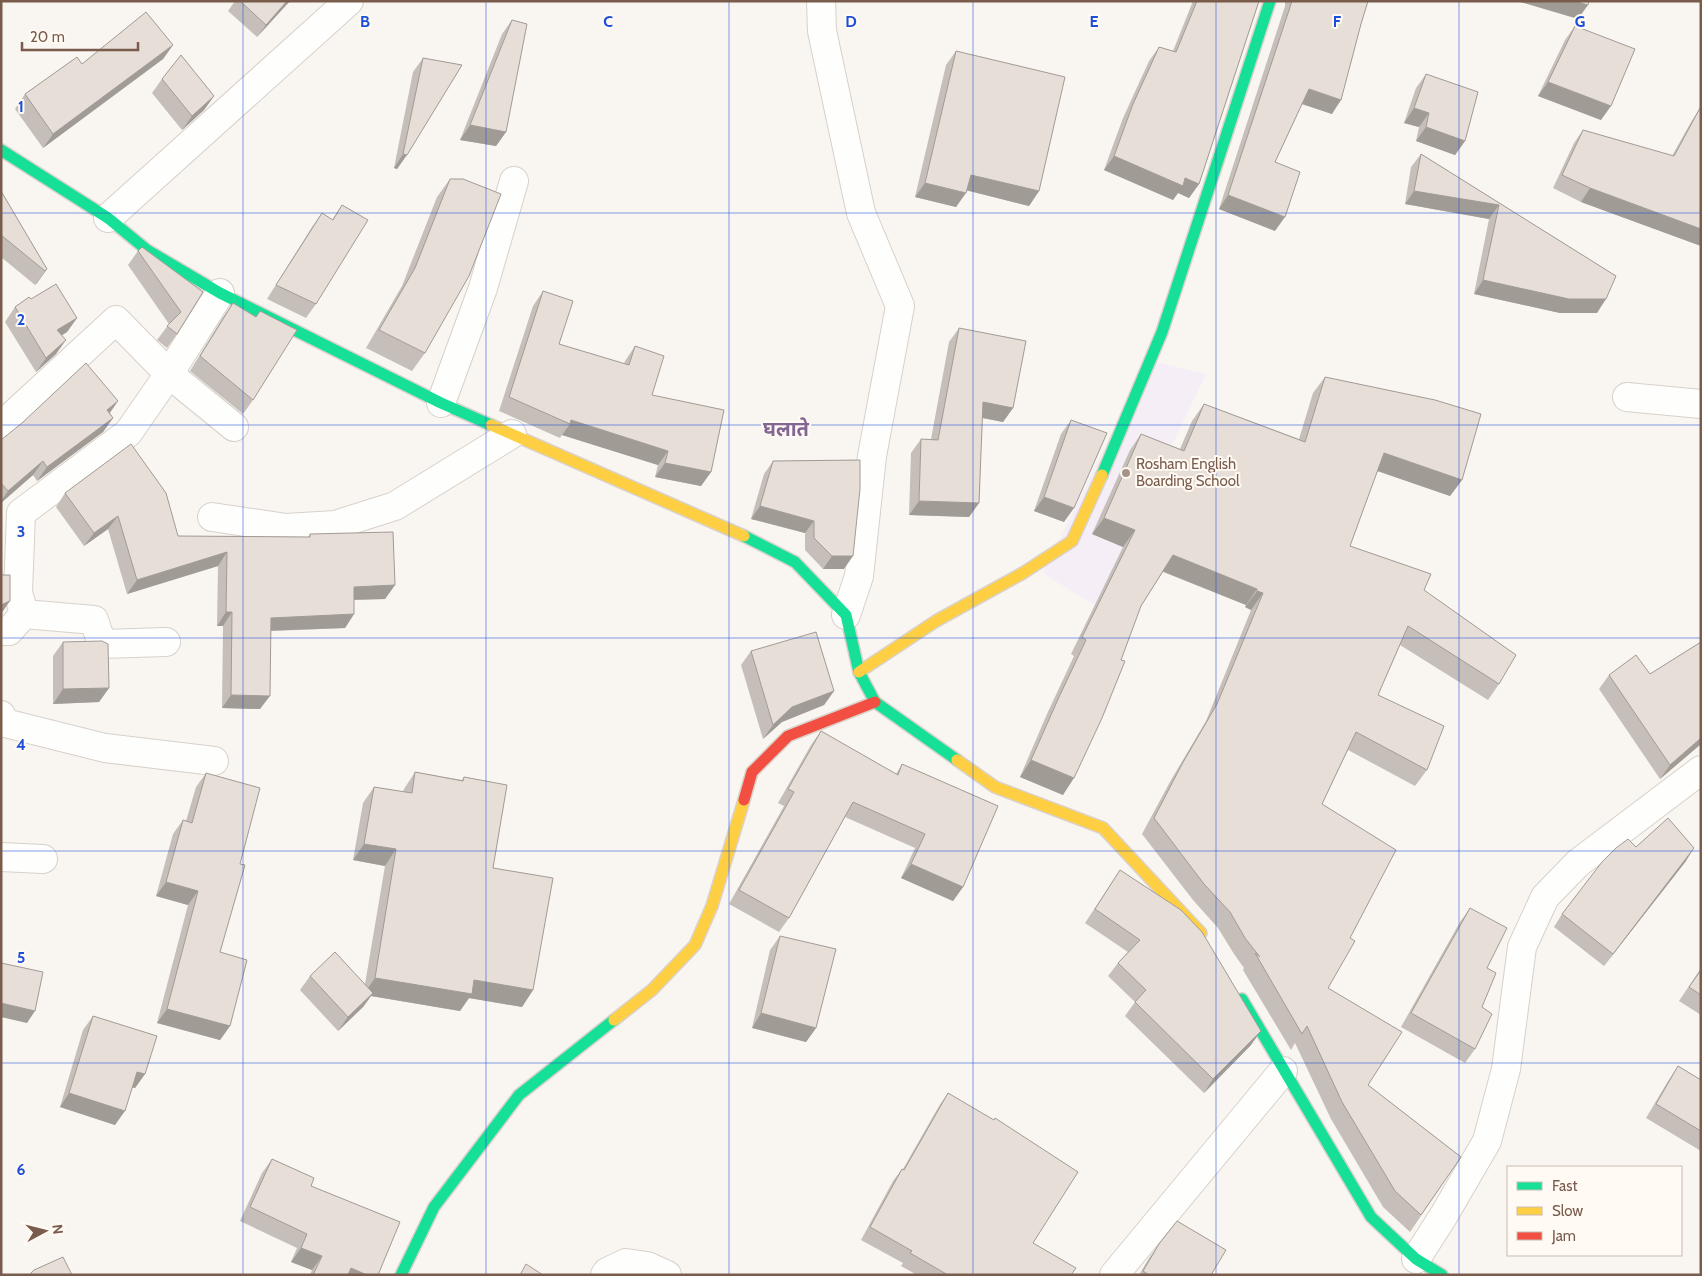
<svg xmlns="http://www.w3.org/2000/svg" width="1702" height="1276" viewBox="0 0 1702 1276" font-family="Cabin,'Noto Sans Devanagari',sans-serif">
<style>
.education{fill:#f6eef6}
.lines{fill:none;stroke-linecap:round;stroke-linejoin:round}
.street-casing{stroke:#d7d1cb;stroke-width:30}
.fast-casing{stroke:#d9d2cb;stroke-width:14}
.slow-casing{stroke:#d9d2cb;stroke-width:14}
.jam-casing{stroke:#d9d2cb;stroke-width:14}
.street{stroke:#fefefd;stroke-width:28}
.fast{stroke:#16e098;stroke-width:11}
.slow{stroke:#ffcf43;stroke-width:11}
.jam{stroke:#f24e42;stroke-width:11}
.wall{fill:#c6bfb9}
.shaded-wall{fill:#a19b96}
.building{fill:#e6ded7;stroke:#a19b96}
.grid{fill:none;stroke:#1d4ed8;stroke-width:1;stroke-opacity:0.55}
.poi-dot{fill:#a69286;stroke:#fffaf3;stroke-width:2}
.labels{text-anchor:middle;stroke-width:4;stroke-linejoin:round;paint-order:stroke}
.poi-label{font-size:15px;fill:#7a5c4d;stroke:#fffaf3;text-anchor:start}
.district-label{font-size:20px;font-weight:bold;fill:#846695;stroke:#fffaf3}
.grid-label{font-size:16px;text-anchor:middle;font-weight:bold;fill:#1d4ed8;stroke:#fffaf3;stroke-width:4;stroke-linejoin:round;paint-order:stroke}
</style>
<rect width="100%" height="100%" fill="#f9f5f0"/>
<!-- education -->
<path class="education" d="M1148,360L1206,374L1095,606L1043,573Z"/>
<g class="lines">
<defs>
<path id="street" d="M821,1L822,31L861,213L900,306L872,456L859,576L846,615
M108,218L349,1
M1627,397L1701,404
M441,403L483,288L514,181
M1,426L116,320L169,374L234,427
M212,517L286,528L335,525L395,506L512,434
M24,614L18,592L21,513L128,433L169,374L220,293
M1,631H9L24,614L94,620L102,644L166,642
M1,715L5,723L105,748L214,761
M1,857L43,859
M1416,1259L1444,1215L1487,1141L1506,1069L1522,947L1545,897L1578,863L1701,770
M605,1275L607,1272L626,1263L647,1266L667,1275
M1114,1275L1283,1071"/>
<path id="fast" d="M1,150L108,218L147,250L220,293L441,403L491,425
M1102,475L1162,332L1270,1
M744,536L795,562L846,615L859,672L875,702L957,760
M1242,999L1371,1217L1416,1259L1442,1275
M401,1275L434,1207L519,1095L614,1020"/>
<path id="slow" d="M491,425L744,536
M859,672L936,621L1023,573L1072,541L1102,475
M957,760L995,787L1103,828L1201,933
M614,1020L652,990L695,945L712,906L744,800"/>
<path id="jam" d="M744,800L752,772L788,736L875,702"/>
</defs>
<!-- street casing -->
<use href="#street" class="street-casing"/>
<!-- fast casing -->
<use href="#fast" class="fast-casing"/>
<!-- slow casing -->
<use href="#slow" class="slow-casing"/>
<!-- jam casing -->
<use href="#jam" class="jam-casing"/>
<!-- street -->
<use href="#street" class="street"/>
<!-- fast -->
<use href="#fast" class="fast"/>
<!-- slow -->
<use href="#slow" class="slow"/>
<!-- jam -->
<use href="#jam" class="jam"/>
</g>
<!-- wall -->
<path class="wall" d="M235,1H290L257,37L228,11Z
M1193,1H1259L1199,184L1189,198L1178,193L1173,200L1104,170L1123,118L1149,61L1159,47L1173,51Z
M1285,1H1368L1332,114L1302,104L1275,162V231L1219,209L1285,6Z
M512,20L506,132L496,146L460,140L502,34Z
M1575,26L1601,120L1538,96L1565,40Z
M173,45L163,59L43,148L15,109L25,94L82,64Z
M956,51L1039,191L1029,206L967,190L956,207L915,197L946,65Z
M423,58L462,65L397,169L394,168L413,72Z
M1426,74L1465,141L1455,155L1416,141L1419,127L1404,123L1416,88Z
M162,79L214,96L204,110L182,130L152,93Z
M1700,108L1701,109V246L1581,202L1553,188L1574,143L1583,130L1672,156L1691,122Z
M1421,154L1616,276L1597,313H1560L1474,294L1489,219L1405,204L1411,167Z
M450,179L425,353L412,371L366,348L402,286L437,197Z
M1,191L47,269L37,283L35,285L1,257Z
M342,205L316,304L306,318L267,299L312,227L322,213L332,220Z
M138,251L203,292L177,334L167,348L157,340L169,324L128,265Z
M543,291L559,344L624,364L625,361L635,346L652,395L711,472L701,486L655,477L658,465L562,435L560,438L499,411L533,306Z
M31,299L77,318L67,332L62,335L56,354L36,372L5,322L15,307Z
M233,303L256,317L253,400L243,414L190,371L223,317Z
M959,328L1013,408L1003,422L982,418L979,503L969,517L909,515L911,453L921,439H931L949,342Z
M1325,377L1462,480L1450,496L1377,471L1350,546L1424,590L1499,684L1488,700L1400,645L1378,695L1427,770L1415,786L1348,750L1322,804L1350,938L1328,988L1368,1085L1461,1157L1410,1232L1383,1207L1331,1119L1295,1043L1291,1050L1243,970L1244,968L1234,954L1218,928L1193,900L1142,834L1171,780L1206,721L1251,610L1245,607L1246,605L1163,572L1141,606L1063,795L1020,777L1047,714L1074,656L1071,654L1123,547L1092,534L1130,450L1141,434L1180,449L1192,421L1204,404L1299,439L1313,393Z
M118,401L110,413L113,418L103,432L37,481L33,475L1,503V440Z
M1071,420L1064,522L1034,511L1061,434Z
M860,460L844,569H823L805,550V533L751,519L764,474L773,461Z
M65,493L178,536L308,537L310,534L395,585L385,599L354,600V614L345,628L271,631L260,709L222,708L223,626H217L218,566L127,594L108,529L84,546L56,507Z
M63,642L109,688L99,702L53,704V656Z
M1701,642V744L1660,779L1599,689L1609,675L1650,674Z
M751,651L834,691L824,705L782,722L763,739L741,665Z
M821,731L896,774L902,764L963,887L953,901L901,878L915,848L845,817L789,918L779,932L729,904L784,806L778,803L811,745Z
M415,772L462,780L464,777L533,990L522,1007L469,998L460,1011L371,996L363,1007L338,1031L300,990L310,976L365,984L385,866L353,860L363,803L374,787L403,792L404,789Z
M206,773L240,864L220,952L230,1026L220,1040L157,1023L188,905L156,896L173,834L183,820L186,821L196,787Z
M1636,847L1686,861L1604,966L1554,927L1562,914Z
M1120,870L1251,1045L1204,1093L1125,1016L1135,1002L1108,976L1118,963L1128,952L1085,923Z
M1470,908L1487,968L1482,1007L1475,1049L1465,1063L1401,1027L1460,922Z
M780,936L816,1028L806,1042L752,1028L770,950Z
M1701,968V1015L1679,1001Z
M93,1016L145,1074L135,1088H132L115,1125L60,1107L83,1030Z
M1678,1066L1701,1080V1151L1646,1118L1668,1081Z
M948,1093L1033,1243L1071,1275H917L901,1266L903,1263L861,1240L893,1181L902,1169H903L939,1106Z
M272,1159L311,1186L378,1275H310L312,1270L291,1262L297,1248L240,1221L262,1173Z
M1159,1244L1211,1275H1139L1149,1258Z"/>
<!-- shaded-wall -->
<path class="shaded-wall" d="M287,1H290L257,37L266,25Z
M1517,1H1574L1588,5L1578,19Z
M173,45L163,59L43,148L53,134Z
M1548,82L1611,106L1601,120L1538,96Z
M1309,89L1341,100L1332,114L1299,103Z
M214,96L204,110L182,130L192,116Z
M1414,108L1429,113L1419,127L1404,123Z
M470,125L506,132L496,146L460,140Z
M1426,127L1465,141L1455,155L1416,141Z
M403,154L407,155L397,169L394,168Z
M1114,156L1185,178L1199,184L1189,198L1178,193L1173,200L1104,170Z
M971,175L1039,191L1029,206L961,189Z
M925,183L966,193L956,207L915,197Z
M1590,188L1701,229V246L1581,202Z
M1414,191L1499,205L1489,219L1405,204Z
M1228,195L1285,217L1275,231L1219,209Z
M47,269L37,283L35,285L45,271Z
M1483,280L1606,299L1597,313H1560L1474,294Z
M77,318L67,332L48,344L57,330Z
M66,340L56,354L36,372L46,358Z
M118,401L108,415L107,410Z
M983,402L1013,408L1003,422L973,416Z
M113,418L103,432L37,481L47,467Z
M571,420L668,451L658,465L562,435L570,424Z
M1384,453L1462,480L1450,496L1372,469Z
M43,461L33,475L1,503V501L8,491Z
M665,463L711,472L701,486L655,477Z
M1044,497L1074,508L1064,522L1034,511Z
M919,501L979,503L969,517L909,515Z
M760,506L814,521L805,533L751,519Z
M118,516L108,529L84,546L94,533Z
M1104,518L1135,530L1123,547L1092,534Z
M227,552L218,566L127,594L137,580Z
M1173,555L1257,589L1246,605L1162,571Z
M832,556H853L844,569H823Z
M395,585L385,599L344,600L354,587Z
M1257,591L1263,593L1251,610L1245,607Z
M10,601L1,614V606L3,604Z
M226,612H232L223,626H217Z
M354,614L345,628L262,631L271,618Z
M109,688L99,702L53,704L63,689Z
M834,691L824,705L782,722L763,739L773,725L792,707Z
M231,695L270,696L260,709L222,708Z
M1701,738V744L1660,779L1670,765Z
M1031,760L1074,778L1063,795L1020,777Z
M364,844L396,849L385,866L353,860Z
M1694,848L1686,861L1604,966L1613,954Z
M911,864L963,887L953,901L901,878Z
M166,882L198,891L188,905L156,896Z
M375,978L474,980L533,990L522,1007L469,998L460,1011L371,996L363,1007L338,1031Z
M1,1003L35,1011L27,1023L1,1017Z
M167,1009L230,1026L220,1040L157,1023Z
M761,1013L816,1028L806,1042L752,1028Z
M1261,1031L1251,1045L1204,1093L1213,1079Z
M137,1072L145,1074L135,1088L127,1086Z
M69,1093L125,1111L115,1125L60,1107Z
M301,1248L322,1256L312,1270L291,1262Z
M351,1268L367,1275H347Z"/>
<!-- building -->
<path class="building" d="M240,1H287L266,25Z
M1197,1H1259L1199,184L1185,178L1183,186L1114,156L1133,104L1159,47L1176,52Z
M1292,1H1368L1361,24L1341,100L1309,89L1275,162L1300,172L1285,217L1228,195Z
M1574,1H1589L1588,5Z
M146,12L173,45L53,134L25,94L77,57L82,64Z
M512,20L527,24L506,132L470,125Z
M1575,26L1635,49L1611,106L1548,82Z
M956,51L1065,77L1039,191L971,175L966,193L925,183Z
M181,55L214,96L192,116L162,79Z
M423,58L462,65L407,155L403,154Z
M1426,74L1478,92L1465,141L1426,127L1429,113L1414,108Z
M1700,108L1701,109V229L1590,188L1562,175L1583,130L1674,156Z
M1421,154L1616,276L1606,299H1569L1483,280L1499,205L1414,191Z
M450,179H463L501,194L469,276L425,353L379,330L415,268Z
M1,191L47,269L45,271L1,235Z
M342,205L368,220L316,304L276,285L322,213L333,220Z
M142,247L203,292L177,334L167,326L181,312L138,251Z
M56,284L77,318L57,330L66,340L46,358L15,307L29,297L31,299Z
M543,291L573,301L559,344L629,365L635,346L664,356L652,395L724,410L711,472L665,463L668,451L571,420L570,424L509,397Z
M233,303L256,317L260,311L297,330L253,400L200,356Z
M959,328L1026,341L1013,408L983,402L979,503L919,501L921,439L938,440Z
M86,363L118,401L107,410L113,418L47,467L43,461L8,491L1,483V440L22,423Z
M1325,377L1435,400L1481,414L1462,480L1384,453L1350,546L1431,574L1424,590L1516,655L1499,684L1408,626L1378,695L1444,726L1427,770L1356,732L1322,804L1396,850L1350,938L1355,941L1328,988L1402,1032L1368,1085L1461,1157L1421,1215L1395,1191L1342,1102L1307,1026L1302,1034L1255,953L1260,957L1245,938L1230,912L1204,884L1154,818L1182,764L1217,704L1263,593L1257,591V589L1173,555L1141,606L1121,660L1125,661L1102,718L1074,778L1031,760L1059,697L1086,640L1082,637L1135,530L1104,518L1141,434L1184,451L1204,404L1305,442Z
M1071,420L1107,433L1074,508L1044,497Z
M131,444L166,493L178,536L310,537V534L393,532L395,585L354,587V614L271,618L270,696L231,695L232,612H226L227,552L137,580L118,516L94,533L65,493Z
M860,460V489L853,556H832L814,538V521L760,506L773,461Z
M1,575H10V601L3,604L1,606Z
M816,632L834,691L792,707L773,725L751,651Z
M102,641L108,644L109,688L63,689V642Z
M1701,642V738L1670,765L1609,675L1636,655L1650,674Z
M821,731L898,775L902,764L998,806L963,887L911,864L925,834L853,802L789,918L739,890L794,792L788,789Z
M415,772L463,781L464,777L507,785L493,868L553,878L533,990L474,980L472,994L375,978L396,849L364,844L374,787L412,793Z
M206,773L260,788L240,864L245,865L220,952L247,960L230,1026L167,1009L198,891L166,882L183,820L192,823Z
M1668,818L1694,848L1613,954L1562,914L1602,862L1616,848L1628,839L1636,847Z
M1120,870L1181,910L1202,932L1261,1031L1213,1079L1135,1002L1146,990L1118,963L1140,940L1095,909Z
M1470,908L1507,928L1487,968L1496,973L1482,1007L1492,1014L1475,1049L1411,1013Z
M780,936L836,949L816,1028L761,1013Z
M335,952L373,993L348,1017L310,976Z
M1,963L43,972L35,1011L1,1003Z
M1701,970V995L1689,987Z
M93,1016L157,1036L145,1074L137,1072L125,1111L69,1093Z
M1678,1066L1701,1080V1131L1656,1104Z
M948,1093L994,1120L995,1118L1078,1172L1033,1243L1076,1268L1071,1275H948L910,1253L912,1251L870,1227L902,1169L904,1170Z
M272,1159L314,1178L311,1186L400,1222L378,1275H367L351,1268L348,1275H313L322,1256L301,1248L307,1234L250,1207Z
M1177,1221L1226,1250L1211,1275H1149L1143,1271L1159,1244Z
M63,1257L72,1275H29L34,1270Z
M526,1264L543,1275H520Z"/>
<!-- grid -->
<path class="grid" d="M243,1V1275M486,1V1275M729,1V1275M973,1V1275M1216,1V1275M1459,1V1275M1,213H1701M1,425H1701M1,638H1701M1,851H1701M1,1063H1701"/>
<!-- markers -->
<circle class="poi-dot" cx="1126" cy="473" r="5"/>
<g class="labels">
<!-- poi labels -->
<g class="poi-label">
<text x="1136" y="469">Rosham English<tspan x="1136" dy="17">Boarding School</tspan></text>
</g>
<!-- district labels -->
<g class="district-label">
<text x="786" y="436">घलाते</text>
</g>
</g>
<g class="grid-label">
<text x="365" y="27">B</text>
<text x="608" y="27">C</text>
<text x="851" y="27">D</text>
<text x="1094" y="27">E</text>
<text x="1337" y="27">F</text>
<text x="1580" y="27">G</text>
<text x="21" y="112">1</text>
<text x="21" y="325">2</text>
<text x="21" y="537">3</text>
<text x="21" y="750">4</text>
<text x="21" y="963">5</text>
<text x="21" y="1175">6</text>
</g>
<!-- border -->
<rect width="1702" height="1276" fill="none" stroke="#7a5c4d" stroke-width="5"/>
<!-- legend -->
<rect x="1507" y="1166" width="175" height="90" fill="#fffaf3" stroke="#cabbb1"/>
<rect x="1517" y="1182" width="25" height="8" fill="#16e098" stroke="#cabbb1"/>
<text x="1552" y="1191" font-size="15" fill="#7a5c4d">Fast</text>
<rect x="1517" y="1207" width="25" height="8" fill="#ffcf43" stroke="#cabbb1"/>
<text x="1552" y="1216" font-size="15" fill="#7a5c4d">Slow</text>
<rect x="1517" y="1232" width="25" height="8" fill="#f24e42" stroke="#cabbb1"/>
<text x="1552" y="1241" font-size="15" fill="#7a5c4d">Jam</text>
<!-- north arrow -->
<g transform="translate(45 1231) rotate(83)" stroke="#fffaf3" stroke-width="4" paint-order="stroke">
<path d="M0-4L9 19L0 12L-9 19Z" fill="#7a5c4d"/>
<text y="-8" font-size="14" font-weight="bold" text-anchor="middle" fill="#7a5c4d">N</text>
</g>
<!-- scale -->
<path d="M22 42v8h116v-8" fill="none" stroke="#7a5c4d" stroke-width="2.5"/>
<text x="30" y="42" font-size="15" fill="#7a5c4d" stroke="#fffaf3" stroke-width="4" paint-order="stroke">20 m</text>
</svg>
